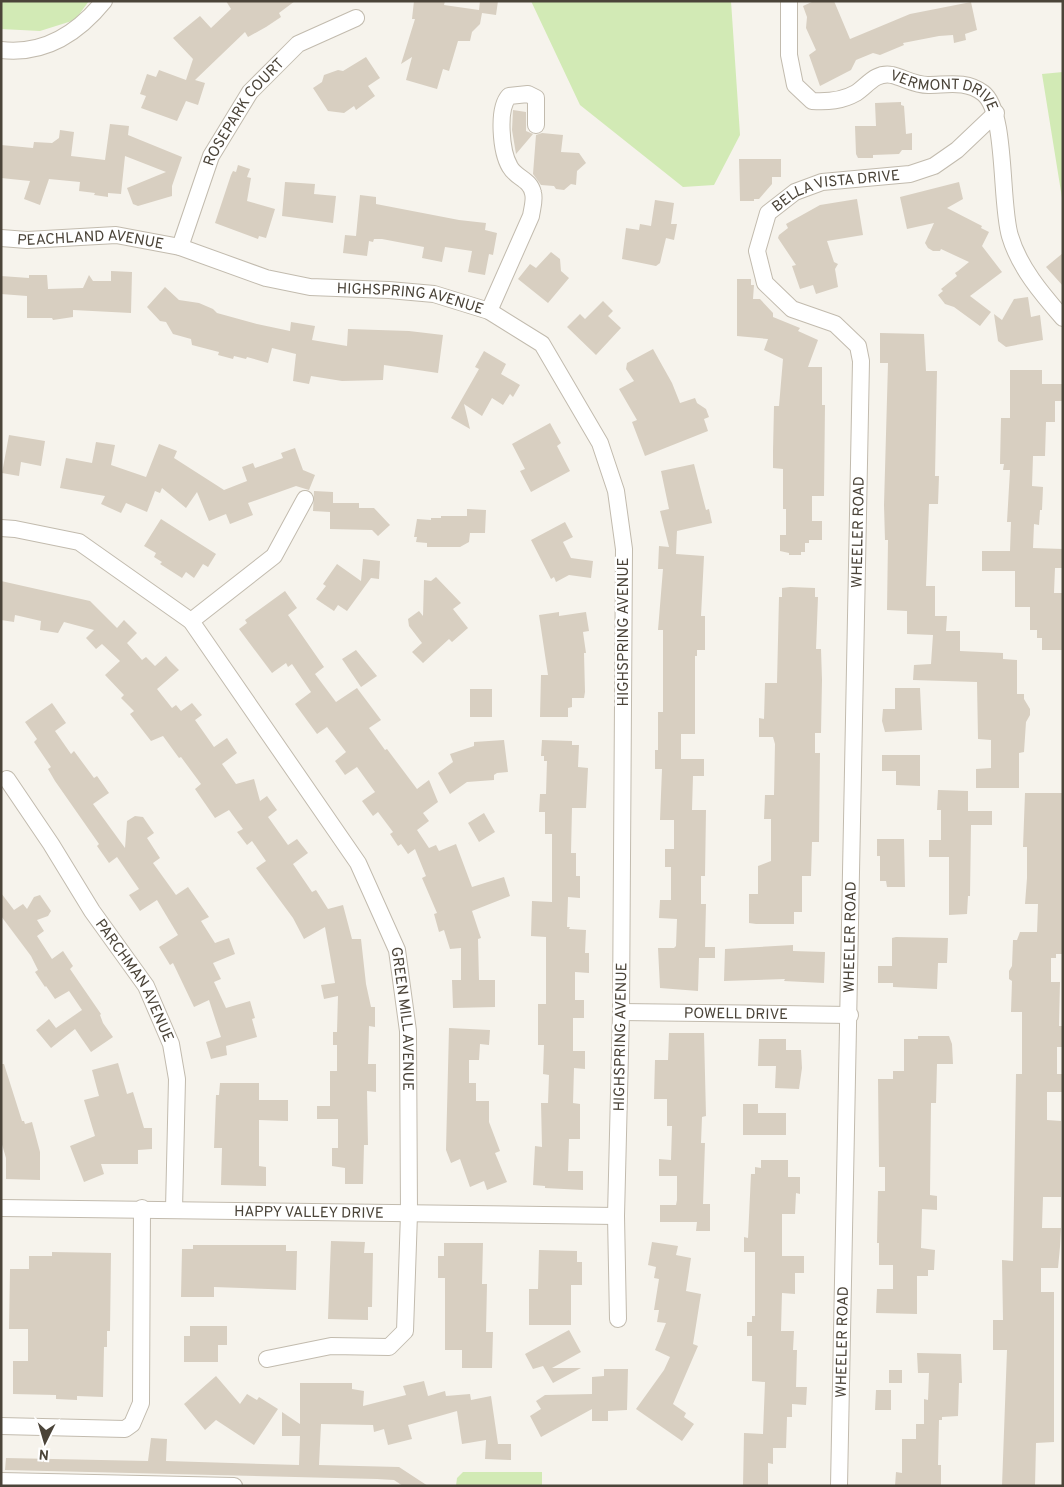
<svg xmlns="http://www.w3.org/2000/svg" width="1064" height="1487" viewBox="0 0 1064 1487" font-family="Overpass,sans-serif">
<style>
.green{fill:#d2eab5}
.building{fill:#d8cfc1}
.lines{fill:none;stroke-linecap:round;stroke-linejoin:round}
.minor-casing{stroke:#c2bbae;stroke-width:18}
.minor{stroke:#fff;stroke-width:16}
.labels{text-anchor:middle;stroke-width:5;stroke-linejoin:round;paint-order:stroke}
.street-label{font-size:15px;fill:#4b4439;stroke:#fff}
</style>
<rect width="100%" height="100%" fill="#f6f3ec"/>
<!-- green -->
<path class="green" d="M1,1H89L75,20L40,31L1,29Z
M531,1H731L740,135L714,185L683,187L580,105Z
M1063,72V204L1042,74Z
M463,1472H542V1486H456L457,1478Z"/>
<!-- building -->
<path class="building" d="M226,1H295L279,13L281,17L266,27L248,37L245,32L195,80L205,83L198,105L186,101L177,121L141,108L146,96L140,94L147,74L156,77L159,70L186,80L193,59L173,38L200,16L211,28L231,9Z
M414,1H445L444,5L479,10L480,1H498L496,15L482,13L480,24L472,32L470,41H458L449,71L443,69L437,89L406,80L412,57L401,64L415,19H412Z
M814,1H834L850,39L910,14L971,2L977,30L965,34L966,40L954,43L953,35L939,36L903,43L904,45L880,55L873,53L856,60L851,70L820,86L809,55L816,50L806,28L807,17L803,6Z
M366,57L380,78L368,86L375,96L356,110L354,106L344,113L328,111L313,88L322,82L324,75L338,70L343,71Z
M901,102V105L904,106L906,134L912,133V150H902L899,154L873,155V158H858L856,154L855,126H876L875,103Z
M513,110L526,112V131L533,134L516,154L512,130Z
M110,124L129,126L128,135L182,157L172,186V196L138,206L133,204L127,188L166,172L125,156L121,194L108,193V197L94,195L95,193L79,191L80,182L49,179L40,205L24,199L30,181L1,178V145L33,148L34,142L52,143L59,138L60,130L74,132L71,156L105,160Z
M542,133L563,135L561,152L579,153L586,163L577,171L576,185L571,184L564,190L556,189L554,186L541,185L533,174L536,135Z
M739,159H781V177H772V184L759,199H754V201H740Z
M238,165L250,169L247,177L251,178L247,201L275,209L266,238L259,236L258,239L215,223L231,175L233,171L236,172Z
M285,182L315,184L314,194L336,196L333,223L282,216Z
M959,182L963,199L947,208L982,226L981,228L989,232L982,246L1002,272L970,296L991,312L980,326L954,307L945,304L938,295L943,291L941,289L957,276L955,273L958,271L969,262L941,249L940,251H933L928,248L925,243L934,223L907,229L900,197Z
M360,195L376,197V204L459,220L486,223L485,230L497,233L493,255L489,254L485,275L468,272L472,251L445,247L442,262L422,258L424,247L382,239H374L373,242L369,241L367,256L343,253L345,235L356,236Z
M857,199L863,235L827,241L834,262L838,264L835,269L838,287L816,294L813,285L800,289L792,266L796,265L778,238L779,235L788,228L786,224L820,205Z
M655,200L674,203L671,224H677L674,240L666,238L660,263L656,266L622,259L626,228L639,230L640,224L651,226Z
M551,252L560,259L561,271L569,278L548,303L518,279L530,264L536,268Z
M1063,253V286L1046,267Z
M111,271L132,272L131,313L73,310V317L53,320L52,318H27V296L1,294V276L29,278V275H47L48,289L83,288L89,275L93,281H111Z
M737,279H751V285H754L753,299H760L773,313V317L800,328L798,331L818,340L808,367H822V405H825L824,496H812V521H822V540H809V543H805V552H801V555H789V553L780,551V535H786V509H783V469L773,468V451L774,406H779L783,359L764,350L768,339L737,336Z
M165,287L179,300L199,303L213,309L217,313L257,324L290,331L291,322L315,326L312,340L347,346L348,329L409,331L443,335L438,373L384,365L383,380L342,381L311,376L309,384L293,381L296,354L272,348L268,363L247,357L246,359L234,356L233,359L218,355L219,352L192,345L191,339L173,334L166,322L160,321L147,307Z
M1028,297L1031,317L1040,315L1043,340L1006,347L998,341L994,314L1002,320L1014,299Z
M603,301L613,311L608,316L621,328L596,355L567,327L580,314L585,319Z
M880,333L924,334L926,371H937L935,476H939L938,504H929L926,586H935V616H947L946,631H960V651L1003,653V659L1017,660V694H1024V699L1030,709V715L1026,722L1024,752L1019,753V788H976V769L991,768V740L978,739L977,682L913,680L914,665L931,664L933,635L907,634V611L887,610L888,540H885L884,505L888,363H880Z
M653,349L672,383L680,403L695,398L697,403L706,409L709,417L704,419L708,431L645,456L632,422L637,420L619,389L634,381L626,369L627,363Z
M484,351L506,364L501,374L520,385L513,397L510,394L503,405L492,398L482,416L464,404L470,429L451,418L479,369L475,367Z
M1010,370H1042V384H1063V401H1055V422H1046L1045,456H1033L1032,486L1043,487L1042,510H1040L1039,525L1034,524L1033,548L1063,549V568H1055L1054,593H1063V650H1042V638H1037V630H1030V607H1015V571H982V551H1010L1011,522H1007L1010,470H1003L1004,464H1000L1001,418H1010Z
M550,423L561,443L557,446L570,471L531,492L520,471L525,469L512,444Z
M9,435L45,441L41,466L21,462L19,476L2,473Z
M96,442L115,445L111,465L146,477L159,444L177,451L174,458L224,490L247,481L242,467L253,463L255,468L283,458L281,453L295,448L303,470L315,475L309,490L296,486L248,503L253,515L230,524L226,514L209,521L197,492L186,508L162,488L160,493L155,491L147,512L126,503L121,513L101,504L105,496L60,488L66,458L92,463Z
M694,464L706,510L709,509L712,523L677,531L676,554L704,556L701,616H705V650H697V656H695V734H681V759H704V776H693L692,810H706L705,876H701V904H706L705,947H715V958H699L698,991L660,988L658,948H674L676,946L677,919L659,918L660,900H671V867H665V849H674V820H660L662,769H655V750H658V712H663V630H658L663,569H658L659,546L669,547L660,511L669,509L661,471Z
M314,491L333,492V503H359V508H374L390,525L378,536L372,530L330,529V512L313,511Z
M467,509L486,510L485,533H470L469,542L460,547H427V543L416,542L417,537H414L417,519L431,520V518H441V516H467Z
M161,519L216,554L208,567L203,564L194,578L186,572L182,578L160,564L162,562L154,557L156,553L144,546Z
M565,522L573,537L563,542L571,558L593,561L591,578L569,575L556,582L554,577L551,579L531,540Z
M363,559L380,561L379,579L371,578L347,611L338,605L334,611L316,599L326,586L323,584L337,564L361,581Z
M436,577L461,603L453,609L468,628L452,642L449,639L423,663L412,652L422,643L409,626L408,619L419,611L423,616L424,580L431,581Z
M1,581L90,601L117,628L124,620L137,633L127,643L142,660L146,657L155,666L166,656L169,660L179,670L157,689L172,708L176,705L181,711L192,703L202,715L195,720L214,747L227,738L237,753L222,764L236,784L254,779L260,801L267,796L277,810L268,817L288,845L297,839L308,853L293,864L312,892L316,890L328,909L343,905L352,939H361L366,984L371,1007H375V1027L369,1026L368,1064H376V1092L367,1091L368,1145H364L363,1184H345V1168L332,1166V1148H338V1119H317V1106H330V1071H337V1045H333V1032H337L338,996L324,999L321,985L335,983L325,927L304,939L293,918L256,868L266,861L252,841L247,845L237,832L243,829L229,810L215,818L195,789L201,784L181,757L179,758L163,736L151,741L130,714L134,711L121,698L124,695L105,675L120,661L102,644L96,649L86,638L94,630L64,622L58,633L40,630L41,621L15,615L14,622L1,620Z
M790,587L815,588V597H818L816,649H821L822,680L821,733H815V753H820L819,842H812L811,876H802V912H794V924H756L749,923V894H758V866L771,861V819H764L765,795H774L775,744L773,737H759V718L764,719L765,683H777L779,597H782V588Z
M285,591L297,608L288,615L324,667L315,674L336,702L357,688L381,720L369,728L385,750L387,749L417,789L429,780L438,802L423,813L429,821L417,830L429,848L436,845L439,851L456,844L472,887L504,877L510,896L472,911L481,938L478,939L479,980H495V1007L453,1008L452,980H461V948L450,949L444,930L439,932L434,914L437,913L422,878L426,876L415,849L408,854L401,844L398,846L390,834L393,832L378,812L373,816L362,801L375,792L357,767L345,775L335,761L346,752L327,727L317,734L295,704L311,692L292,664L288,667L286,663L272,673L239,629L247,623L245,620Z
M559,612V616L586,612L589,631L583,632L586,653H584L585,692L584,698H572V707L568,708V717H540L541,675H548L539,615Z
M356,650L377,676L361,687L342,659Z
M895,688H920L922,730L885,732L882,721L883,709H895Z
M470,689H492V717H470Z
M52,703L66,723L55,731L71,754L74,751L94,778L97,776L109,793L93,804L125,848L127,821L135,816L143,817L154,833L147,838L160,858L153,863L176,895L188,887L209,917L201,921L215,943L229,938L235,954L213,963L221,979L214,982L226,1008L250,1001L255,1018L252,1019L257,1037L226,1046L227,1055L211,1059L206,1042L221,1037L209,1000L194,1007L173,963L170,965L159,947L178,935L157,900L140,911L129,895L139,889L117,857L109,863L97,846L99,844L55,781L48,769L51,767L34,742L37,739L25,722Z
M504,740L508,772L497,773L494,775V780L467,782L450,794L438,773L453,762L450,754L474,746V742Z
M542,740L572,741V745H579L578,767L588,768L586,808H572L571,853H576V876H580V898L568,897L567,927H570L569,929L586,930L585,953H589V973L575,972V1000H584V1018H573V1051H585V1069L574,1068L573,1103L580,1104V1139H569L568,1171H583V1190L545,1188V1186L533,1185L535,1146L542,1147L541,1103H548L549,1075L543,1074L544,1045H538V1004H546V937L531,936L532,901L552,902V834H545V812H539L540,794H546L547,761H544V756H541Z
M882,755H920V786L896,785V771H882Z
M938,790L968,791V811H992V825H971L970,896H968L967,914L949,915V857H929V840H941V810H937Z
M1025,793H1063V954H1056V958H1051V982H1060L1059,1026H1062V1047H1057V1074H1063L1062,1092H1047V1120L1061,1121V1197H1043L1042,1228H1061L1060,1247L1058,1268H1041V1292H1054V1442L1036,1443L1035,1486H1002L1007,1350H993V1320H1003L1002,1260L1013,1261L1016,1074H1022V1012H1011L1012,981L1009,979V971L1012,966L1013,940H1017L1020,932H1037L1038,904H1025L1027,878V847H1023Z
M484,813L495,832L479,842L468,823Z
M877,839H904L905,887H887L886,881H880V856H877Z
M1,893L14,910L23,904L27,909L34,897L40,895L51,911L48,916L37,920L44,931L37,936L52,959L63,951L73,966L70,969L101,1014L100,1015L103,1023L113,1037L91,1052L75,1029L51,1048L36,1030L49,1019L56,1028L82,1010L69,991L55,999L46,986L45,987L35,972L38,970L31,956L1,916Z
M896,937L948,938L947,963H938L937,989L893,987V983H878V966H892V938Z
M793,945V951L825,952L824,983L784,981L785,979L724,981L725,949Z
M449,1028L490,1030L489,1045L480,1044L479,1060H469V1083H476V1101H489V1122L500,1151L495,1153L507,1182L487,1190L484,1181L470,1187L460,1159L451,1163L446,1150Z
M669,1033H704L706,1116L702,1117L701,1143H705L703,1204H710V1231H696L697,1222H660V1205H676L677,1200V1176H659V1159L671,1160L672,1126H667V1099H654L655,1060H668Z
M918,1036H949L952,1044L953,1064H937L936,1103H931L930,1195L937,1196V1210L922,1209L921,1248L935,1250L934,1270H928V1276H917V1314L876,1313L877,1289H893V1265H879V1243H877L878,1191H885V1167H879L878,1079H893V1071H904V1039H918Z
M759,1039H786V1050H801L802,1068L799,1089L775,1088L776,1066H758Z
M118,1063L127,1094L133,1092L144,1128H152V1149L138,1150V1164H101L104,1174L84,1182L70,1146L95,1136L84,1100L99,1096L92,1070Z
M1,1064H4L22,1121H24L25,1124L32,1122L40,1152V1180L6,1179V1158L1,1141Z
M220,1083H259V1100H288V1121L259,1120V1166L266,1167V1186L221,1185L222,1148H214L216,1095H219Z
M743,1104H758V1113H786V1135H743Z
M761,1160H788V1177H800V1194L796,1193L795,1214H782V1256H804V1273H795V1294L782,1293L781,1331H794L793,1350H797L796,1387H807L806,1405L792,1404V1417H787L786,1448H773V1464L768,1463V1486H743L744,1433L763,1434L765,1382L752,1381V1336H747V1322H752V1316H755V1252H744V1237L748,1238L751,1174H755V1167L761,1168Z
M331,1241L365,1242L364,1253H373L372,1307H368V1320L328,1319Z
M652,1242L678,1246L676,1255L691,1258L686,1291L701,1294L693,1344L698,1346L673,1404L686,1413L684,1417L694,1424L682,1441L636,1409L664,1370L670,1357L655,1350L666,1323L657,1322L659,1310H654L659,1279L654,1278L656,1267L648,1265Z
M444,1243H483L482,1284H487L486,1332H493L492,1368H462V1350H445V1278H438V1256H444Z
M193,1245H286V1251H297L296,1290L214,1287V1297H181L182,1249H193Z
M539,1250L577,1251V1262H582V1285H571V1325H529V1289H538Z
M52,1252L111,1253L110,1331H107V1347H104L103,1397L77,1396V1400L56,1399V1395L13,1394V1361H28V1329H9L10,1269H29V1256H52Z
M190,1326H227V1345H218V1362H184V1336H190Z
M569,1330L581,1352L552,1368H581L553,1383L543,1366L533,1369L525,1354Z
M917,1353L961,1354L962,1383H959L958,1416L942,1417V1420H939L938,1465H941V1486H895L896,1472L902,1473V1439H916V1424H924V1399L928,1400L929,1373H918Z
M604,1369H628L627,1410L608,1411V1421H592V1409L541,1437L530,1416L541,1409L536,1401L545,1395L592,1394V1377L604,1376Z
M889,1370H902V1383H889Z
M216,1376L240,1404L247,1394L257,1400L259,1397L278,1409L254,1445L216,1420L205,1430L184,1404Z
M424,1381L428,1396L445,1391L446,1396L470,1394L471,1400L491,1396L498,1444H511V1460L485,1459L486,1440L462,1444L457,1411L408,1425L412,1439L388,1445L384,1429L374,1432L373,1425L321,1424L319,1465L399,1467L428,1486H403L394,1480L377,1479L5,1470L6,1458L148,1461L151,1438L167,1439L166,1461L299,1465L300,1436H282V1412L300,1424V1383H352V1389L364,1391L363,1406L406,1395L403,1386Z
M876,1390H891V1410H875Z"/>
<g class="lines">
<defs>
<g id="minor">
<path id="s1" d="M789,1V55L795,85L812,101C828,102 842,101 856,93C868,85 875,72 892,75C904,78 915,85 928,85C947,85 966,80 983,93C1007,111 1000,204 1010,236C1019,267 1042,294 1063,318"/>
<path d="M1,50C44,55 78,33 104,1"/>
<path id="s2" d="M1,238L27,240L116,235L180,247L266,278L310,287L389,290L434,294L489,311L542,344L600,443L616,491L624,549L621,1012L616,1216L618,1319"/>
<path id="s3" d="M180,247L211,156L250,92L298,44L356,18"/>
<path d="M489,311L531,216C532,209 535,200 533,193C530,179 516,178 510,167C501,152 497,109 509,96L528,94L536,98V125"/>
<path id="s4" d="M1,528L15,529L79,542L191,621L358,863L397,950L408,1031L409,1214L405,1331L389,1347L331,1346L267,1359"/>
<path d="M191,621L274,556L305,499"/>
<path id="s5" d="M7,779L51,844L92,911L146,986L171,1044L177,1079L174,1209"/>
<path id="s6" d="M621,1012L850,1015"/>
<path id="s7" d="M1,1208L616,1216"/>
<path d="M1,1426L125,1429L132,1424L141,1403L142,1208"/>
<path d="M1,1481L234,1486"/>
<path id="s8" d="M839,1486L861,361L858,346L835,324L792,309L765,283L757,251L768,213L795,192L822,182L910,174L934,166L957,150L996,113"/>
</g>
</defs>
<!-- minor casing -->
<use href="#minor" class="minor-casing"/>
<!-- minor -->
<use href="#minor" class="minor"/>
</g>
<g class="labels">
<!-- street labels -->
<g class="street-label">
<text dy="5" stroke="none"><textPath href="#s1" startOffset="252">VERMONT DRIVE</textPath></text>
<text dy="5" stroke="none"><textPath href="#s3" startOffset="151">ROSEPARK COURT</textPath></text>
<text dy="5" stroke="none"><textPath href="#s8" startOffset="1402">BELLA VISTA DRIVE</textPath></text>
<text dy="5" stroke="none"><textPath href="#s2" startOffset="90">PEACHLAND AVENUE</textPath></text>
<text dy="5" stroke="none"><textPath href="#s2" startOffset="418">HIGHSPRING AVENUE</textPath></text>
<text dy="5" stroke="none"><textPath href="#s8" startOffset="954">WHEELER ROAD</textPath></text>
<text transform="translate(623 632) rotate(-90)" y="5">HIGHSPRING AVENUE</text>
<text dy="5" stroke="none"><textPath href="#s8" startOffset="549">WHEELER ROAD</textPath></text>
<text dy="5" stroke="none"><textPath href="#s5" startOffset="239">PARCHMAN AVENUE</textPath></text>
<text dy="5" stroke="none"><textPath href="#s6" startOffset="115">POWELL DRIVE</textPath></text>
<text dy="5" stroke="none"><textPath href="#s4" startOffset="675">GREEN MILL AVENUE</textPath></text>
<text transform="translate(620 1037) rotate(-89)" y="5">HIGHSPRING AVENUE</text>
<text dy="5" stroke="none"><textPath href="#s7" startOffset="308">HAPPY VALLEY DRIVE</textPath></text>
<text dy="5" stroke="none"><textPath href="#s8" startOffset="144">WHEELER ROAD</textPath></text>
</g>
</g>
<!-- border -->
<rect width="1064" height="1487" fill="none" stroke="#4b4439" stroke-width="5"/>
<!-- north arrow -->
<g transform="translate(45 1442) rotate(185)" stroke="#ffffff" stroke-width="4" paint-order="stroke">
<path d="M0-4L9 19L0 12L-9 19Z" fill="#4b4439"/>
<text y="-8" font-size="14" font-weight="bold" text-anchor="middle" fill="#4b4439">N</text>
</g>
</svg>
